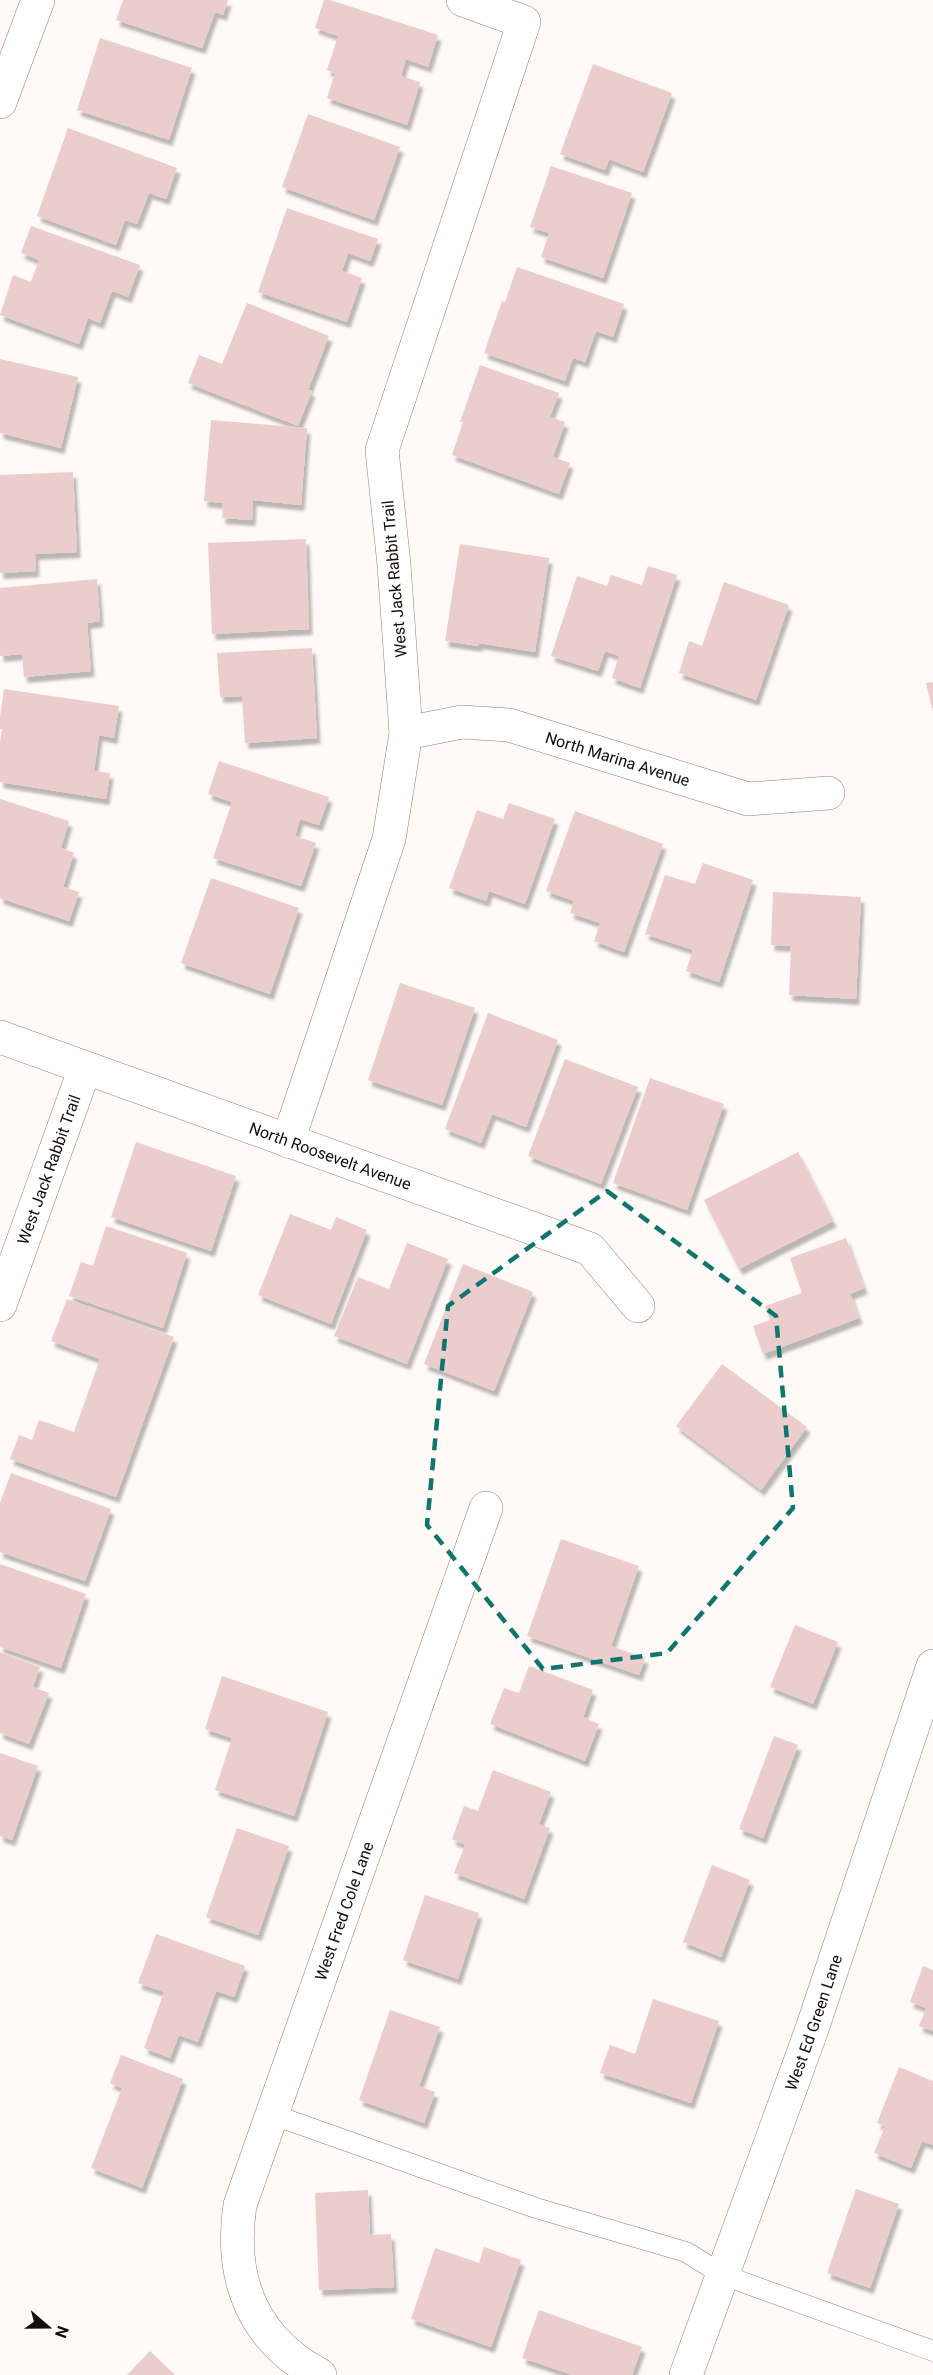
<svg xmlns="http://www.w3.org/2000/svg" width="933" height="2375" viewBox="0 0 933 2375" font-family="Roboto,sans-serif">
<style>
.building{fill:#ebcdcd;filter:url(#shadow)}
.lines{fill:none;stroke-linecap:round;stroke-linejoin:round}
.lane-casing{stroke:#947d71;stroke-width:21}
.street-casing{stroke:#947d71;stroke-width:34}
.lane{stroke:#fff;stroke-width:20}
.street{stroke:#fff;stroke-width:33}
.marked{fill:none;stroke:#0f766e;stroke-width:4.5;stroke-dasharray:12 8;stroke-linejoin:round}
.labels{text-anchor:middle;stroke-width:4.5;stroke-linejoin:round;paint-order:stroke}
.street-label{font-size:16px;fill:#150d09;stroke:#fff}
</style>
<defs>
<filter id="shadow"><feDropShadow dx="3.5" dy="6" stdDeviation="1.5" flood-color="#0004"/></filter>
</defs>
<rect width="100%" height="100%" fill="#fff9f7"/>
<!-- building -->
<path class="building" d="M123,0H228L223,15L215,12L202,48L116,20Z
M324,0H330L438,35L428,67L406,59L401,76L420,82L407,125L327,98L335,73L327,70L338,36L315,28Z
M100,38L192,68L169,140L77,110Z
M593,64L672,93L643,172L609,159L605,170L560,154Z
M308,114L400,147L374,220L282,187Z
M68,128L177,168L166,199L149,193L137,224L125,220L116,245L37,216Z
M551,166L632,193L603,278L541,257L549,233L530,227Z
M287,208L378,239L370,261L348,253L342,271L362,278L347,322L258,292Z
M31,226L140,265L128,297L112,291L100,323L88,318L79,344L0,315L13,275L31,282L39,260L21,253Z
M517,267L624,304L613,337L596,331L585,362L573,358L565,381L484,353L502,301L505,302Z
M247,303L329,336L308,390L312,391L298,426L188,383L199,355L222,364Z
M0,359L78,377L61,448L0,433Z
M480,365L559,393L550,417L565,422L553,457L570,463L559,494L452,455L463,422H460Z
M211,420L307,428L301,505L253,500L252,520L222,518L223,503L204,501Z
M73,472L77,552L35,554L36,571L0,573V475Z
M306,539L309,629L212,634L208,543Z
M460,544L549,558L535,652L479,643V646L445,641Z
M648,566L677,575L640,688L612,678L619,656L605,651L598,671L551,656L577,576L607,586L611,575L642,585Z
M97,579L100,621L87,623L91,671L24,677L22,654L0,656V588Z
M724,582L789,605L756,700L679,673L689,641L702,646Z
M312,648L317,738L245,743L242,696L220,697L217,653Z
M933,682V708H932L926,683Z
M4,689L119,706L114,738L99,735L94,771L110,773L106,799L0,782V743L2,729H0V717Z
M219,761L329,797L319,825L300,819L295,836L316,843L301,886L213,858L232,802L208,794Z
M0,799L69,821L61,848L74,853L63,887L79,892L69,921L0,898Z
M509,803L555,819L525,904L489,891L486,901L449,888L477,810L503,819Z
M575,811L663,844L624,952L594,941L600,923L570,913L574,901L546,891Z
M703,863L753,880L719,982L686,971L693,950L645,934L665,875L695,884Z
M211,878L299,908L270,994L181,963Z
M773,892L861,897L856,999L789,995L791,946L771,945Z
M400,983L475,1008L442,1105L368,1080Z
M488,1013L558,1040L526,1127L492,1114L481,1143L445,1129Z
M565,1059L638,1087L601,1184L528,1156Z
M650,1078L724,1104L687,1210L613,1183Z
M136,1142L236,1176L211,1251L111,1217Z
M798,1152L833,1221L739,1269L704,1200Z
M290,1214L331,1230L336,1217L367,1230L331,1324L258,1295Z
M106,1226L187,1253L163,1328L69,1296L81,1262L93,1266Z
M846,1238L864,1288L850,1294L859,1318L763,1354L753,1326L770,1320L765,1306L802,1293L790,1258Z
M407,1243L448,1259L407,1364L334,1336L358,1277L389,1289Z
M463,1264L533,1292L494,1391L424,1364Z
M67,1299L174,1337L116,1497L10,1459L19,1435L32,1440L39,1420L74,1432L100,1359L51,1341Z
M722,1364L807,1427L761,1490L676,1426Z
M11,1473L111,1509L85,1581L0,1552V1503Z
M561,1539L639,1566L611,1646L645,1658L639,1675L527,1636Z
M0,1564L86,1594L61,1668L0,1647Z
M795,1625L838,1642L813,1704L770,1687Z
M0,1652L40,1667L33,1687L49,1693L29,1744L0,1733Z
M529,1666L593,1690L583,1717L599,1724L585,1761L490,1724L504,1688L519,1693Z
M222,1676L328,1712L294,1816L215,1790L232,1738L205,1729Z
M774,1736L798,1745L763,1838L739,1829Z
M0,1753L38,1766L12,1840L0,1836Z
M493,1770L551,1792L539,1824L550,1828L524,1899L454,1873L465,1845L452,1839L464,1806L478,1811Z
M237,1828L289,1846L258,1935L206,1917Z
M712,1865L750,1880L721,1957L683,1942Z
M425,1895L479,1913L458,1979L403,1960Z
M156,1934L245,1966L234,1997L216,1991L198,2042L179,2035L170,2058L144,2048L164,1992L138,1983Z
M923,1966L933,1970V2031L919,2026L926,2008L910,2002Z
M653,1999L719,2021L691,2103L600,2073L610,2045L635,2054Z
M390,2010L440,2027L419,2086L435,2092L424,2123L359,2100Z
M121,2055L183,2079L142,2188L91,2168L122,2088L110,2083Z
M899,2067L933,2081V2145L922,2141L911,2168L874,2153L885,2126L877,2123Z
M856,2189L899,2204L870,2288L827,2273Z
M368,2190L370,2235L391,2234L394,2287L319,2290L315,2193Z
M484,2247L521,2260L491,2347L411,2319L435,2248L479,2263Z
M539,2310L642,2347L632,2375H573L522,2358Z
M150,2351L175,2375H127Z"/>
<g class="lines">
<defs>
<path id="lane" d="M271,2114L536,2208L686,2252L723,2275L933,2351"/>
<g id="street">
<path d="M0,102L38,0"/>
<path id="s1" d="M406,733L462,722L509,725L748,799L828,793"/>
<path id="s2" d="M0,1037L590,1249L638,1306"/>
<path d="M288,1141L389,839L406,733L394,565L382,450L524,22L463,0"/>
<path id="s3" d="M0,1305L85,1068"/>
<path id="s4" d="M320,2375C252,2339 229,2278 240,2205L486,1508"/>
<path id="s5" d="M686,2375L812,2029L933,1666"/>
</g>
</defs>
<!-- lane casing -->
<use href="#lane" class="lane-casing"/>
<!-- street casing -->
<use href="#street" class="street-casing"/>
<!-- lane -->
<use href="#lane" class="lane"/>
<!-- street -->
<use href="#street" class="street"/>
</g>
<!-- marked area -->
<path class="marked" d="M607,1191L776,1316L793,1508L667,1653L543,1669L427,1525L448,1306Z"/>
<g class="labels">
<!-- street labels -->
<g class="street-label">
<text transform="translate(394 579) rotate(-95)" y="6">West Jack Rabbit Trail</text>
<text dy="6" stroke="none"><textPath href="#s1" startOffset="218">North Marina Avenue</textPath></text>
<text dy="6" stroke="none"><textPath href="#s2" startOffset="351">North Roosevelt Avenue</textPath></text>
<text dy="6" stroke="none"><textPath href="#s3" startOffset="144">West Jack Rabbit Trail</textPath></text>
<text dy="6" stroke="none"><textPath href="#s4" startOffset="514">West Fred Cole Lane</textPath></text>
<text dy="6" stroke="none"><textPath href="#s5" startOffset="375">West Ed Green Lane</textPath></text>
</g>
</g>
<!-- north arrow -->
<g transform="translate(48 2327) rotate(110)" stroke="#ffffff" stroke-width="4.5" paint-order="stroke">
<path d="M0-4.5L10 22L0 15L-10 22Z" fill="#150d09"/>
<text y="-9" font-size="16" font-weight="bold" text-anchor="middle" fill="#150d09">N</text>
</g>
</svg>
